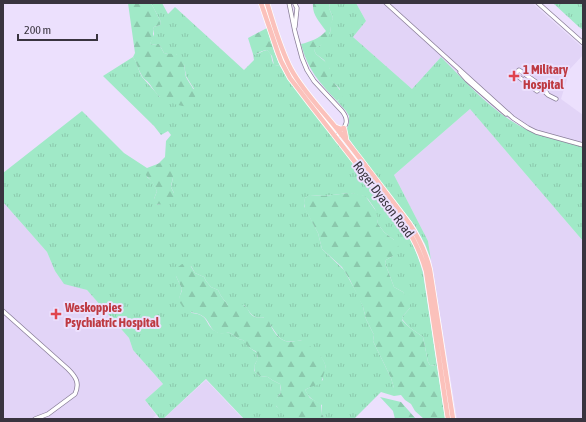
<svg xmlns="http://www.w3.org/2000/svg" width="586" height="422" viewBox="0 0 586 422" font-family="'Asap Condensed',sans-serif">
<style>
.built{fill:#e2d4f7}
.grass{fill:url(#grass-tufts)}
.forest{fill:url(#forest-firs)}
.lines{fill:none;stroke-linecap:round;stroke-linejoin:round}
.minor-casing{stroke:#8a7f99;stroke-width:5}
.major-casing{stroke:#fff;stroke-width:6}
.minor{stroke:#fff;stroke-width:3.5}
.major{stroke:#fbc1bb;stroke-width:4.5}
.health-dot{fill:#e0444e;stroke:#ece0fd;stroke-width:1.5}
.labels{text-anchor:middle;stroke-width:4;stroke-linejoin:round;paint-order:stroke}
.health-label{font-size:13px;font-weight:bold;fill:#be3a42;stroke:#ece0fd;text-anchor:start}
.street-label{font-size:13px;fill:#39343f;stroke:#ece0fd}
</style>
<defs>
<pattern id="grass-tufts" width="24" height="20" patternUnits="userSpaceOnUse"><rect width="24" height="20" fill="#a0e9c7"/><path d="M3 7l-1-3M5 7V3M7 7l1-3M15 17l-1-3M17 17v-4M19 17l1-3" fill="none" stroke="#8bc8ac"/></pattern>
<pattern id="forest-firs" width="22" height="20" patternUnits="userSpaceOnUse"><rect width="22" height="20" fill="#a0e9c7"/><path d="M5 1l3.5 6h-7zM16 11l3.5 6h-7z" fill="#8bc8ac"/></pattern>
</defs>
<rect width="100%" height="100%" fill="#ece0fd"/>
<!-- built -->
<path class="built" d="M356,3H532L583,48V55L570,69L561,99L583,115V147L532,132L510,119L494,108L467,83L441,57L412,89L353,37L366,21Z
M470,109L583,241V419H457L428,241L394,175Z
M3,202L47,252L55,271L64,283L87,290L129,338L133,350L163,384L145,400L156,415L152,419H3Z
M206,380L243,419H163Z"/>
<!-- grass -->
<path class="grass" d="M151,3H162L168,14L175,7L244,70L254,60L253,54C258,55 261,51 267,50C272,54 271,57 273,63L275,65L280,66L290,82L400,222C411,238 418,255 423,273L437,366L430,365L428,362L423,337L409,327L402,319L403,316L410,308L403,292L394,287L385,263L386,260L393,256L394,240L384,232L378,224L375,209L368,199L364,196L358,195L355,194L349,193L324,196L311,195L305,198L304,206L318,233L322,249L344,270L359,297L363,307L366,319L374,335L373,341L391,378L394,388V396L381,392L354,419H325L322,414V405C314,401 309,398 305,390L323,380V374L326,368C324,355 310,348 301,340C275,347 278,329 263,317C251,319 251,312 244,305H228L221,296L218,290L211,287L206,281L204,277L195,273L191,266L176,276L182,289L179,299L192,313C210,315 204,324 215,331C220,335 224,332 230,333C235,335 237,340 243,340L250,348L257,353L258,359L255,364L254,370L255,372L260,376L268,377L272,380L280,384L281,392L277,398L276,406L286,416L287,419H244L206,379L163,419H160L145,400L163,384L133,350L129,338L87,290L64,284L55,271L47,252L3,202V173L82,111L124,153L147,168V177L152,181L157,191L154,199L156,205L161,204H168L174,193L171,187L173,178L160,163L157,165L165,157L166,141L171,135L168,131L161,135L154,126L103,76L133,57L136,62L140,73L142,77L160,97L194,89L186,76L184,64L176,54H168L164,53L159,44L150,45V44L154,34L153,29L154,27L160,25L161,22Z
M330,3H356L366,21L353,37L412,89L441,57C468,84 497,118 533,132C549,138 566,142 583,147V241L470,109L394,175L428,241L431,260L425,244L415,226L363,159L347,136L346,131L349,123V116L346,111L337,101L339,100L340,89L330,79V69L324,60L316,54L314,50L315,48L321,45L330,33L331,23L333,18L329,8Z
M553,3H583V30L579,27Z"/>
<!-- forest -->
<path class="forest" d="M128,3H151L161,22L160,25L154,27L153,29V38L150,44L151,45L157,44H159L164,53C170,55 177,52 181,57C186,63 184,71 186,77C190,85 197,91 195,100C193,114 164,101 158,95C154,91 151,85 147,81C144,79 142,77 141,74C138,69 137,63 133,57L135,53Z
M313,3H330L329,8L333,18C330,27 331,36 325,43C321,46 317,46 314,50L316,54L328,64L330,69L331,79L343,94L342,97L337,101C319,82 308,70 301,44C310,42 320,38 326,31C319,21 312,15 313,3Z
M267,28L274,51L280,66L274,65L272,56L267,50C261,50 258,55 253,54L248,38Z
M160,163C167,163 173,169 173,177C173,180 171,183 171,187C172,190 174,192 175,196C179,207 162,203 156,205L154,204V199L157,191C155,188 154,185 152,182C148,175 143,177 147,168Z
M349,193C352,193 364,195 366,197L376,211L378,224L384,232L394,240L398,245L399,250L397,253L393,256L386,260L385,263L394,287L403,292L410,303V308L403,316L402,320L409,327L423,337L428,362L430,365L437,366L445,419H424L415,411L411,404L405,400L401,395L394,396V388L391,378L373,341L374,335L366,319L363,307L350,280L342,267L322,249L318,233L305,209L304,203L305,198L310,195L324,196Z
M182,264H187L190,265L195,273L204,277L206,281L211,287L218,290L221,296L228,305C233,305 241,302 246,307C249,310 249,313 253,316C259,319 263,315 268,320C270,322 270,325 272,328C275,334 280,339 285,341C292,343 297,340 304,340C307,345 310,346 314,349C320,354 326,362 326,369C323,374 323,380 321,382C318,386 310,386 305,390L310,398L321,404L322,414L325,419H287C284,414 276,408 275,403C275,399 278,397 280,394C282,391 281,388 280,384L272,380L268,377L260,376L255,372C252,363 260,361 257,354C256,350 252,350 250,348C247,346 245,343 243,340C237,340 235,335 230,333C225,332 222,335 218,333C210,330 210,322 204,317C197,311 190,315 182,306C182,305 179,302 179,301C178,297 182,293 182,289L176,276L174,271L178,267Z
M380,397L401,402L416,419H395L393,411Z"/>
<g class="lines">
<defs>
<path id="minor" d="M289,3L295,32L302,58L307,70L314,81L342,111C350,121 346,126 338,135
M386,3L513,118
M538,3L583,43
M295,4L297,8L295,27
M460,72L467,80L506,114
M547,94L541,88L537,91L515,74L519,70L543,87L548,95L556,99
M513,118L528,128L536,132L583,145
M3,311L68,369C76,377 80,383 75,394L48,414L35,419"/>
<path id="major" d="M261,3L278,53L281,61L290,78L309,103L405,226C415,240 421,254 426,271L448,419
M267,3C274,25 280,48 291,69C304,93 324,112 341,134C364,163 386,193 409,223C419,238 426,253 430,270L453,419
M336,127L341,129L344,128L346,138"/>
</defs>
<!-- minor casing -->
<use href="#minor" class="minor-casing"/>
<!-- major casing -->
<use href="#major" class="major-casing"/>
<!-- minor -->
<use href="#minor" class="minor"/>
<!-- major -->
<use href="#major" class="major"/>
</g>
<!-- markers -->
<g class="health-dot">
<path d="M512 70h4v4h4v4h-4v4h-4v-4h-4v-4h4z"/>
<path d="M54 308h4v4h4v4h-4v4h-4v-4h-4v-4h4z"/>
</g>
<g class="labels">
<!-- health labels -->
<g class="health-label">
<text x="523" y="74">1 Military<tspan x="523" dy="15">Hospital</tspan></text>
<text x="65" y="312">Weskoppies<tspan x="65" dy="15">Psychiatric Hospital</tspan></text>
</g>
<!-- street labels -->
<g class="street-label">
<text transform="translate(384 199) rotate(53)" y="5">Roger Dyason Road</text>
</g>
</g>
<!-- border -->
<rect width="586" height="422" fill="none" stroke="#39343f" stroke-width="8"/>
<!-- scale -->
<path d="M18 34v6h79v-6" fill="none" stroke="#39343f" stroke-width="2"/>
<text x="24" y="34" font-size="12" fill="#39343f" stroke="#ece0fd" stroke-width="3" paint-order="stroke">200 m</text>
</svg>
